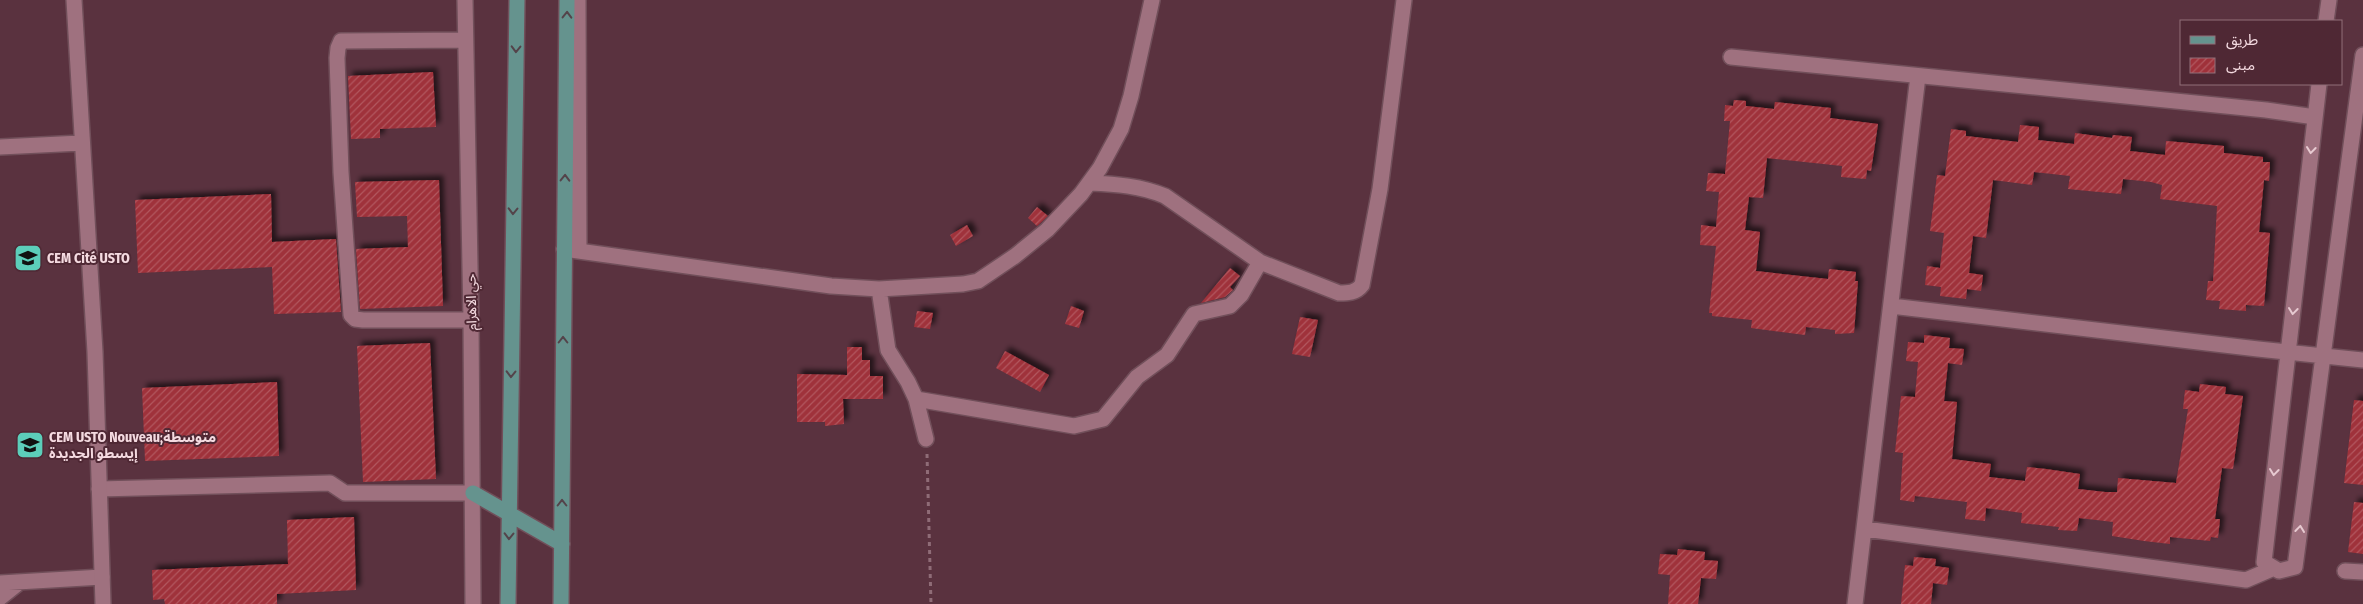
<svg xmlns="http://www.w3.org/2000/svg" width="2363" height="604" viewBox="0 0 2363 604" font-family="'Fira Sans Condensed','Noto Sans Arabic',sans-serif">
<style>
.building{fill:url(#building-hatch);filter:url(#shadow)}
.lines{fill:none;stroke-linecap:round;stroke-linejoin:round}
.street-casing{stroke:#714f5a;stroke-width:18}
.secondary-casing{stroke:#714f5a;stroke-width:18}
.primary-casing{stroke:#714f5a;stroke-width:18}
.path{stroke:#8f6c77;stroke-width:3;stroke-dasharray:4 4;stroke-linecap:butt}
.street{stroke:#9f717f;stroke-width:15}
.secondary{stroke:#9f717f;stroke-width:15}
.primary{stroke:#65938e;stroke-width:15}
.oneway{stroke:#54434a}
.oneway2{stroke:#e7cad1}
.labels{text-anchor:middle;stroke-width:4;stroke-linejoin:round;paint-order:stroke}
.poi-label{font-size:14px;font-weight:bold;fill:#f4dae0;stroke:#4f2834;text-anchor:start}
.street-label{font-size:14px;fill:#f4dae0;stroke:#4f2834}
</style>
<defs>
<pattern id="building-hatch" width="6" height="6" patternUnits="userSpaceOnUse" patternTransform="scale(1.25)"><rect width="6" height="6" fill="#9f313a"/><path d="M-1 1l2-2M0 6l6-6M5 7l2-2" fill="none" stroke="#b25860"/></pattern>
<filter id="shadow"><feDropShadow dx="4.5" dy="-4.5" stdDeviation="2.5" flood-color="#0009"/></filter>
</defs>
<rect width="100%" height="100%" fill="#5a323f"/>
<!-- building -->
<path class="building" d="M433,72L436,127L380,129V138L351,139L348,76Z
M1734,100L1746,101V106L1774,109L1775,102L1831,108L1830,118L1878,124L1871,171L1867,170L1866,179L1841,177L1842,166L1767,158L1763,198L1749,197L1745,230L1760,232L1756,271L1828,279L1829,269L1856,272L1855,281H1858L1854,333L1835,334V330L1806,327L1805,335L1751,328L1752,320L1712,316V313H1709L1716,246L1700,245L1701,225L1716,227L1719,192L1706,191L1708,173L1725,174L1730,121H1724L1725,105L1733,106Z
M2020,125L2039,127L2038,140L2074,144L2075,133L2112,138L2113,135L2132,137L2130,151L2165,155L2166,141L2224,146V153L2263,157V162H2270L2269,181L2264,180L2259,232L2270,233L2264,306L2246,305V311L2219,309L2220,301L2206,300L2208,281H2213L2217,206L2160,199L2162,185L2151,182L2123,179L2121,194L2088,191L2068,189L2070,176L2034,172L2032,185L1993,180L1986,238L1973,236L1969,273L1983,275L1981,291L1967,289L1966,299L1940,296L1941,287L1925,285L1927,266L1940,268L1944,233L1930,231L1937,175L1945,176L1951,129L1966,131V136L2018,142Z
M439,180L443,306L360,309L356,249L408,247L407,216L357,217L355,182Z
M271,194L272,242L336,239L341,312L274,314L272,267L138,273L135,200Z
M1037,207L1048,216L1037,226L1028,218Z
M967,225L973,236L956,246L950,235Z
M1230,268L1240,276L1230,287L1233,290L1225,297L1201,303Z
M1071,306L1084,311L1079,328L1065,324Z
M917,311L933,313L930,329L914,327Z
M1300,317L1318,320L1310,357L1292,354Z
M1924,335L1950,338L1949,348L1964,349L1962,365L1948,363L1944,401L1957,402L1952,459L1991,464L1989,477L2025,481L2027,467L2046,469L2080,474L2078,489L2105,492H2117L2118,478L2176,483L2188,409H2183L2185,390L2199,392L2200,384L2226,387L2225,394L2243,396L2233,469L2222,468L2215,519H2220L2218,538L2211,537L2210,541L2170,537V544L2144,541L2112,536L2113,522L2079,518L2077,531L2058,530L2059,527L2021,523L2022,513L1986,508L1985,521L1965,519L1967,502L1915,496L1914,502L1900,500L1903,453L1895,452L1901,396L1915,397L1918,362L1906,361L1908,342L1924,343Z
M430,343L436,479L363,482L357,346Z
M847,347H862V360H870V376H883V399H843L844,424L825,426V422H797V374L847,375Z
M1005,351L1049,375L1040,392L996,368Z
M277,382L279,456L145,461L142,388Z
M2354,400L2363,401V485L2344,483Z
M2354,502L2363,503V554L2348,552Z
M354,517L356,590L277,594V604H165L164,599L153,600L152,570L288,564L287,520Z
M1678,549L1705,552L1704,560L1718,561L1716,579L1701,578L1698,604H1668L1670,575L1658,574L1660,554L1677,555Z
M1914,557L1936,559L1935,566L1949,568L1947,585L1933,583L1931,604H1901L1905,565L1913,566Z"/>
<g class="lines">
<defs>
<path id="street" d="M465,0L471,320L473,604
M578,0L579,250
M2326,21L2329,0
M465,40L341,41L338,48L337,58L341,172L351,315L355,319L363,320H471
M1731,57L2266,110L2315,117
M2319,84L2264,562L2279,571L2295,567L2363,55
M1090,183C1116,184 1141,186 1165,196L1260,262L1339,293C1348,293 1356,293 1362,285L1380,189L1404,0
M564,249L831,286L879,289L963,284L978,281L1015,256L1047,230L1081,194L1100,168L1121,129L1131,96L1152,0
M879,289L888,350L908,382L916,399L926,439
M1891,306L2258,349L2363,360
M916,399L1074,426L1103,419L1137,377L1167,355L1194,314L1230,306L1241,295L1260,262
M99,489L330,483L345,493H473
M1865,529L2246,580L2274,568
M2345,571L2363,572
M0,583L102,577
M0,598L20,582
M1855,604L1918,76"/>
<path id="secondary" d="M74,0L95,352L103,604
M0,147L81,143"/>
<path id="primary" d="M473,493L562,544
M508,604L517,0
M561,604L567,0"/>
</defs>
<!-- street casing -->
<use href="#street" class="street-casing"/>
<!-- secondary casing -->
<use href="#secondary" class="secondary-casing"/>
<!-- primary casing -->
<use href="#primary" class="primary-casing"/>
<!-- path -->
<path class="path" d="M927,454L931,604"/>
<!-- street -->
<use href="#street" class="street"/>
<!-- secondary -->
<use href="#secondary" class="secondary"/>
<!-- primary -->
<use href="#primary" class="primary"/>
</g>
<!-- one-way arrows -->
<defs><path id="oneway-chevron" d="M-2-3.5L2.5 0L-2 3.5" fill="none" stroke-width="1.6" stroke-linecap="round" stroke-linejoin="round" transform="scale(1.25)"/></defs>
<g class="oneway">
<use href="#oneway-chevron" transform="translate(567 15) rotate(-89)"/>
<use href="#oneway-chevron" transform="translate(516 49) rotate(91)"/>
<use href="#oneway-chevron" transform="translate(565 178) rotate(-89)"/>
<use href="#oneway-chevron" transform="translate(513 211) rotate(91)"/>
<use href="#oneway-chevron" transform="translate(563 340) rotate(-90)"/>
<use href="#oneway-chevron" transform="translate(511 374) rotate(91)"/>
<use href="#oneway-chevron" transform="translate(562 503) rotate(-90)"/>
<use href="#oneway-chevron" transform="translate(509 536) rotate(91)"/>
</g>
<g class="oneway2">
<use href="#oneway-chevron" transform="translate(2311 150) rotate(97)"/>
<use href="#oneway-chevron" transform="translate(2293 311) rotate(97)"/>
<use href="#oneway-chevron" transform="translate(2274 472) rotate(97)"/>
<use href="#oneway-chevron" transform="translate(2300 529) rotate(-83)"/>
</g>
<!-- icons -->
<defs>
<symbol id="school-square" viewBox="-11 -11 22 22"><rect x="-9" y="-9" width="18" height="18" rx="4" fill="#5cceba" stroke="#4f2834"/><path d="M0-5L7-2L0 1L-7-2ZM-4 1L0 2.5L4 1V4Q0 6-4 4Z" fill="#111"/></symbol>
</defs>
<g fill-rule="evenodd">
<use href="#school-square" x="12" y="242" width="32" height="32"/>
<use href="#school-square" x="14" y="429" width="32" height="32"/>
</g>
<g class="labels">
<!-- poi labels -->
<g class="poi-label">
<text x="47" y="263">CEM Cité USTO</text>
<text x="49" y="442">CEM USTO Nouveau;متوسطة<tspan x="49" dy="16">إيسطو الجديدة</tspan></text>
</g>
<!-- street labels -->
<g class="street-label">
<text transform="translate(471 302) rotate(-91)" y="5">حي الاهرام</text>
</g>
</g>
<!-- legend -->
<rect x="2180" y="20" width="162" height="65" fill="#4f2834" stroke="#916f79"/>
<rect x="2190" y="36" width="25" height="8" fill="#65938e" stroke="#916f79"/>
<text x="2226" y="45" font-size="15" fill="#f4dae0">طريق</text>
<rect x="2190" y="58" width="25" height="15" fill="url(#building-hatch)" stroke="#916f79"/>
<text x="2226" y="70" font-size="15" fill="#f4dae0">مبنى</text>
</svg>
